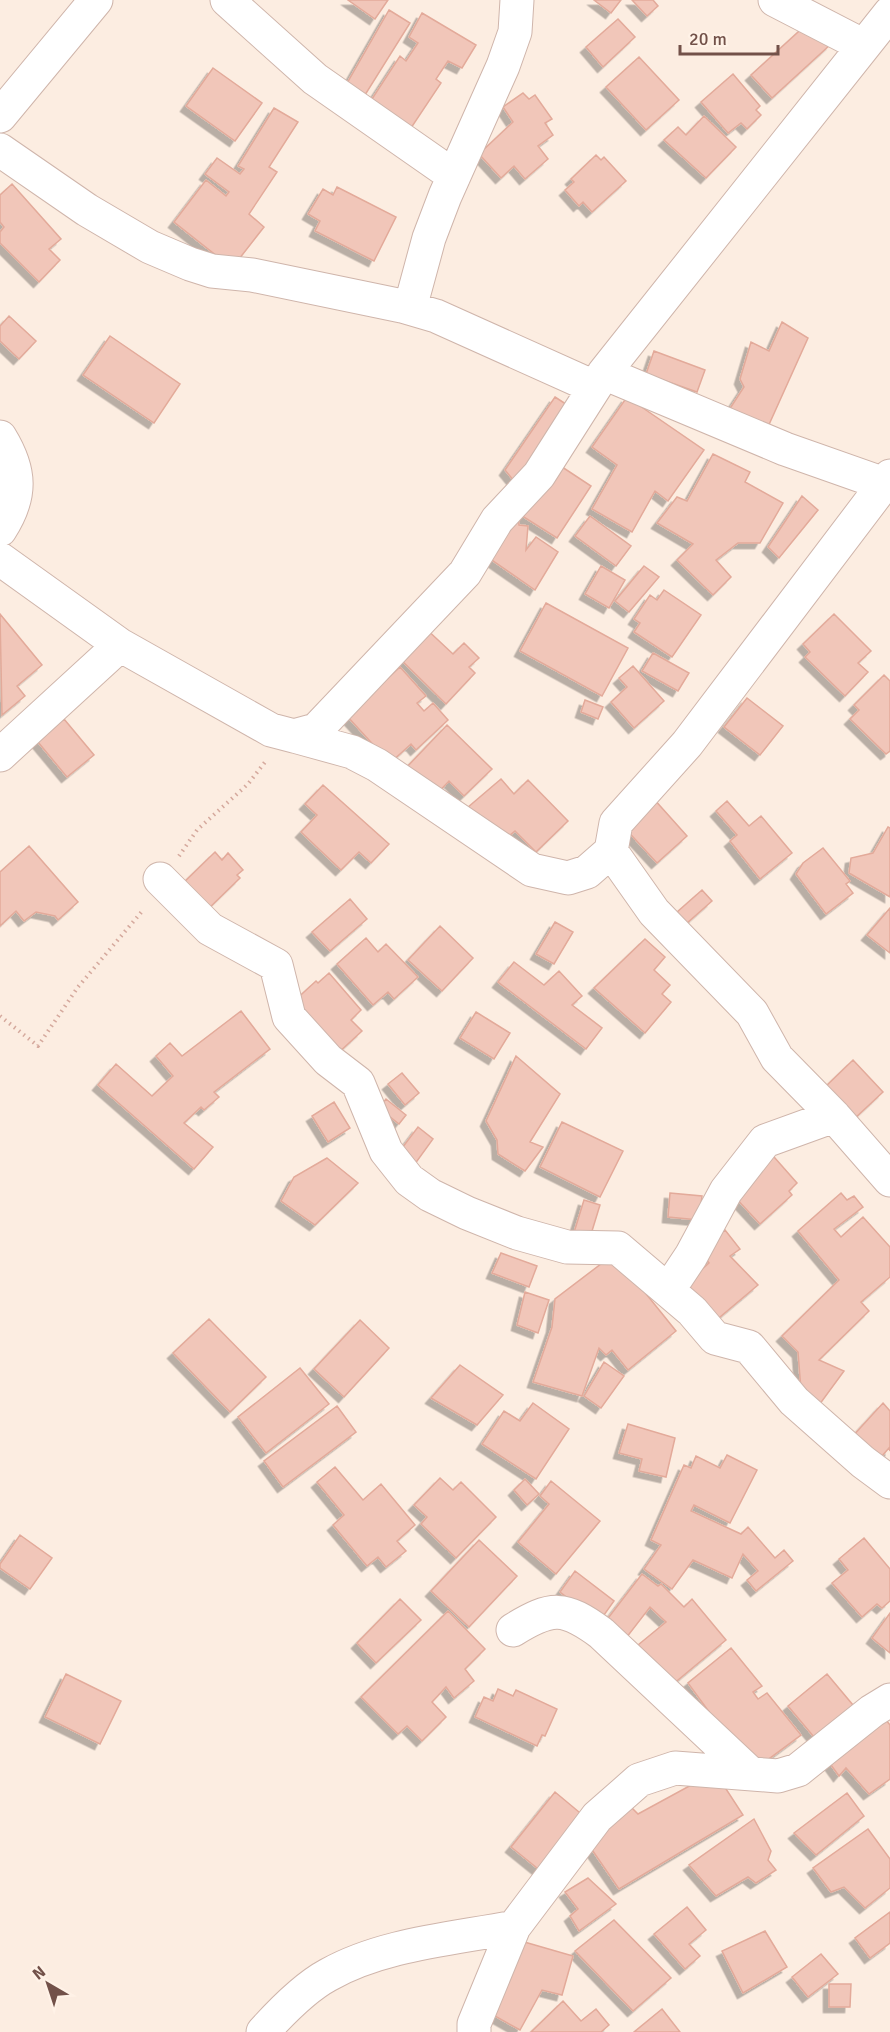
<svg xmlns="http://www.w3.org/2000/svg" width="890" height="2032" viewBox="0 0 890 2032" font-family="Signika,sans-serif">
<style>
.building{fill:#f1c6b9;stroke:#e3aa9a;stroke-width:1.5;filter:url(#shadow)}
.lines{fill:none;stroke-linecap:round;stroke-linejoin:round}
.minor-casing{stroke:#cfb5ab;stroke-width:35}
.path{stroke:#d5a99d;stroke-width:4;stroke-dasharray:1.5 4.5;stroke-linecap:butt}
.minor{stroke:#fff;stroke-width:33}
</style>
<defs>
<filter id="shadow"><feDropShadow dx="-5.5" dy="5.5" stdDeviation="0" flood-color="#0004"/></filter>
</defs>
<rect width="100%" height="100%" fill="#fcede1"/>
<!-- building -->
<path class="building" d="M348,0H388L375,19Z
M594,0H621L611,13Z
M632,0H653L658,6L647,16Z
M389,10L410,23L360,103L342,92Z
M422,13L476,45L462,68L448,61L436,79L441,83L411,128L370,102L400,56L406,61L418,43L409,37Z
M618,19L635,37L603,67L586,47Z
M809,22L831,44L772,98L751,75Z
M639,57L679,100L646,130L606,87Z
M213,68L262,103L235,141L186,106Z
M733,74L760,106L756,110L761,115L747,129L741,123L728,133L701,102Z
M523,93L529,99L535,95L552,119L545,123L553,135L538,146L548,159L525,179L514,166L501,178L479,154L513,122L503,107Z
M274,108L298,122L269,167L277,172L249,214L264,227L232,268L174,222L206,180L226,196L229,192L205,174L217,158L240,174L244,169L238,166Z
M704,116L736,147L706,178L664,140L678,127L686,135Z
M596,155L601,160L604,157L626,181L592,212L583,202L579,206L565,190L574,182L571,179Z
M12,184L61,239L49,249L60,260L39,282L0,243V232L4,227L0,222V195Z
M337,187L396,217L374,261L315,231L320,221L308,214L323,189L333,195Z
M9,316L36,341L19,359L0,341V326Z
M782,322L808,338L767,429L729,410L744,387L740,379L751,342L769,351Z
M110,336L180,384L154,423L83,375Z
M654,351L705,370L697,392L646,374Z
M555,397L572,408L519,487L505,470Z
M627,397L704,450L668,501L655,491L632,532L592,509L617,465L592,447Z
M713,454L750,472L745,482L783,503L760,543H738L716,560L731,577L713,595L677,560L693,544L657,523L677,497L687,501Z
M553,461L591,486L557,538L519,514Z
M802,496L818,510L779,558L768,547Z
M518,507L519,525L528,526L526,550L536,537L558,552L535,590L489,558Z
M590,516L631,546L616,566L575,536Z
M601,566L625,580L609,608L585,594Z
M644,566L659,577L629,612L615,601Z
M664,590L701,615L672,657L634,632L640,623L634,619L650,595L657,600Z
M546,603L628,648L602,696L520,651Z
M0,614L42,665L17,686L25,696L2,715Z
M834,614L871,651L858,663L868,672L845,696L805,657L810,652L803,644Z
M422,625L453,654L464,643L479,658L469,667L475,673L446,704L393,652Z
M653,653L689,673L678,691L642,671Z
M633,666L664,701L634,728L611,702L627,687L619,678Z
M400,667L426,696L417,703L424,711L433,703L448,720L416,750L411,744L390,763L347,716Z
M884,675L890,681V751L886,754L850,719L859,710L854,705Z
M747,698L783,726L760,755L724,727Z
M585,700L603,707L598,719L581,712Z
M64,719L94,755L67,777L38,742Z
M447,725L492,769L464,796L449,781L433,798L404,770Z
M501,779L514,794L528,780L568,821L536,852L515,831L498,845L467,808Z
M323,785L389,844L371,863L359,852L341,870L301,832L317,815L305,804Z
M653,798L687,836L657,863L622,825Z
M727,801L749,826L761,816L792,853L760,879L730,841L737,835L716,811Z
M888,827L890,828V897L849,873L851,858L873,853Z
M29,846L78,902L58,920L55,916L36,912L24,921L16,911L0,926V872Z
M823,848L850,881L846,884L853,893L826,914L796,874L803,863Z
M215,852L222,860L228,853L243,870L237,875L240,878L203,914L178,888Z
M702,890L712,901L678,931L668,920Z
M350,899L367,919L330,951L312,932Z
M890,908V953L867,935Z
M555,922L573,932L554,964L536,954Z
M440,926L473,958L442,991L408,960Z
M366,938L378,952L386,944L418,977L394,999L388,992L373,1005L337,964Z
M645,939L665,957L654,970L670,985L662,994L671,1002L645,1033L594,988Z
M514,962L544,985L559,971L582,996L572,1005L602,1028L586,1049L498,982Z
M329,973L361,1010L351,1020L362,1031L336,1055L291,1004L316,981L318,983Z
M241,1011L270,1049L214,1092L219,1097L204,1110L201,1107L184,1123L213,1147L194,1169L98,1085L116,1064L152,1096L173,1076L156,1056L170,1043L182,1056Z
M476,1012L510,1033L494,1059L460,1038Z
M516,1056L560,1094L530,1142L543,1147L525,1171L498,1154L497,1140L486,1121Z
M853,1060L883,1092L853,1120L824,1088Z
M402,1073L419,1093L405,1105L388,1084Z
M386,1099L406,1115L399,1124L379,1108Z
M334,1102L350,1128L328,1142L312,1116Z
M562,1122L623,1151L600,1197L540,1167Z
M418,1127L433,1139L412,1168L396,1156Z
M767,1149L797,1183L789,1191L792,1195L760,1224L733,1195Z
M327,1158L358,1183L315,1225L281,1201L294,1177Z
M670,1193L702,1196L699,1220L668,1217Z
M841,1193L847,1200L854,1196L863,1207L834,1229L841,1237L863,1217L890,1247V1277L861,1302L869,1311L819,1360L844,1371L814,1412L801,1390L798,1352L782,1336L839,1280L798,1231Z
M584,1200L600,1205L588,1244L572,1239Z
M725,1230L740,1249L730,1256L758,1285L714,1322L681,1288L709,1263L699,1250Z
M501,1253L537,1266L529,1287L492,1273Z
M614,1254L676,1331L628,1370L612,1350L606,1355L599,1348L582,1396L533,1382L552,1327L555,1299Z
M525,1292L549,1300L538,1333L517,1325Z
M209,1319L266,1377L230,1412L173,1353Z
M360,1320L389,1348L344,1397L314,1369Z
M604,1362L624,1376L601,1408L584,1396Z
M460,1365L503,1395L477,1425L431,1398Z
M300,1368L329,1404L266,1453L238,1417Z
M533,1403L569,1429L536,1479L482,1444L504,1411L520,1421Z
M883,1403L890,1411V1451L889,1448L874,1465L851,1438Z
M337,1406L356,1432L283,1487L264,1461Z
M628,1424L675,1438L666,1477L639,1471L642,1459L619,1453Z
M727,1455L757,1470L730,1523L694,1505L691,1511L741,1534L748,1527L775,1558L784,1550L793,1561L756,1591L747,1580L758,1571L743,1554L732,1578L693,1560L672,1589L644,1569L661,1545L651,1540L684,1465L691,1468L696,1456L720,1468Z
M335,1467L363,1500L381,1484L415,1525L397,1541L406,1551L386,1567L378,1557L367,1566L333,1525L344,1515L317,1482Z
M440,1478L453,1490L461,1482L496,1517L456,1558L421,1524L427,1517L414,1505Z
M525,1479L539,1494L527,1505L514,1490Z
M551,1481L600,1521L556,1574L518,1542L549,1504L540,1496Z
M20,1535L52,1558L30,1589L0,1568V1564Z
M864,1538L890,1569V1601L882,1608L877,1604L862,1617L832,1583L848,1570L839,1559Z
M479,1540L517,1576L469,1627L431,1591Z
M575,1571L614,1601L599,1622L560,1592Z
M642,1574L658,1586L661,1584L684,1607L692,1599L726,1640L672,1685L638,1645L666,1622L650,1607L623,1642L602,1626Z
M400,1599L421,1620L376,1663L357,1643Z
M448,1611L485,1649L465,1669L474,1681L454,1698L446,1687L432,1702L446,1717L422,1741L407,1726L398,1734L361,1697Z
M890,1613V1653L872,1638Z
M731,1648L762,1686L753,1692L758,1699L767,1693L801,1735L758,1767L726,1728L723,1731L688,1683Z
M66,1674L121,1701L100,1744L45,1717Z
M827,1674L858,1711L819,1743L788,1706Z
M498,1689L513,1696L516,1690L557,1709L545,1736L542,1735L537,1746L475,1717L484,1697L493,1701Z
M879,1711L890,1725V1779L869,1794L846,1768L839,1776L823,1754Z
M715,1772L743,1815L619,1889L586,1841L625,1801L638,1814Z
M555,1792L585,1817L542,1872L511,1847Z
M847,1793L864,1816L816,1855L794,1833Z
M754,1819L771,1851L768,1860L776,1870L756,1883L748,1877L716,1896L689,1865Z
M868,1829L890,1859V1888L865,1908L844,1887L831,1892L813,1868Z
M588,1878L616,1904L579,1931L570,1916L578,1909L565,1892Z
M687,1907L706,1930L689,1944L700,1956L685,1969L654,1934Z
M890,1912V1943L870,1958L855,1938Z
M614,1920L671,1978L633,2011L575,1951Z
M765,1931L787,1967L743,1993L722,1951Z
M514,1939L573,1956L562,1995L542,1990L520,2030L486,2011Z
M821,1954L838,1974L808,1997L792,1977Z
M829,1984H851L850,2007H829Z
M563,2001L581,2021L596,2009L609,2025L601,2032H531Z
M662,2009L680,2032H634Z"/>
<g class="lines">
<defs>
<path id="minor" d="M227,0L315,79L454,176
M775,0L862,45
M0,116L96,0
M0,150L87,210L150,247L190,264L212,271L252,275L402,306L436,316L594,387
M410,308L429,238L445,196L503,66L515,32L517,0
M604,373L785,449L890,486
M0,437C21,471 22,496 0,530
M0,559L120,645L271,730L294,736L316,730L465,573L497,520L539,475L604,373L890,13
M294,736L352,752L377,765L532,870L568,878L587,872L611,851L616,823L687,744L890,476
M0,755L120,645
M611,851L654,912L752,1013L777,1058L834,1116L890,1180
M160,879L210,929L276,965L289,1017L328,1060L358,1083L386,1151L409,1180L430,1195L467,1213L517,1233L567,1247L618,1248L692,1311L715,1338L749,1347L794,1401L863,1462L890,1482
M669,1289L691,1256L726,1191L765,1141L834,1116
M513,1630C552,1606 564,1606 601,1633L750,1773
M263,2032C281,2012 304,1988 328,1975C383,1944 453,1939 514,1927
M474,2032V2024L514,1927L597,1817L639,1780L675,1768L778,1776L798,1770L872,1711L890,1700"/>
</defs>
<!-- minor casing -->
<use href="#minor" class="minor-casing"/>
<!-- path -->
<path class="path" d="M179,856L197,830L248,784L265,762
M0,1016L38,1046L78,987L144,909"/>
<!-- minor -->
<use href="#minor" class="minor"/>
</g>
<!-- north arrow -->
<g transform="translate(48 1984) rotate(321)" stroke="#fff2e7" stroke-width="4.5" paint-order="stroke">
<path d="M0-4.5L10 22L0 15L-10 22Z" fill="#725149"/>
<text y="-9" font-size="16" font-weight="bold" text-anchor="middle" fill="#725149">N</text>
</g>
<!-- scale -->
<path d="M680 45v9h98v-9" fill="none" stroke="#725149" stroke-width="3"/>
<text x="689" y="45" font-size="18" fill="#725149" stroke="#fff2e7" stroke-width="4.5" paint-order="stroke">20 m</text>
</svg>
